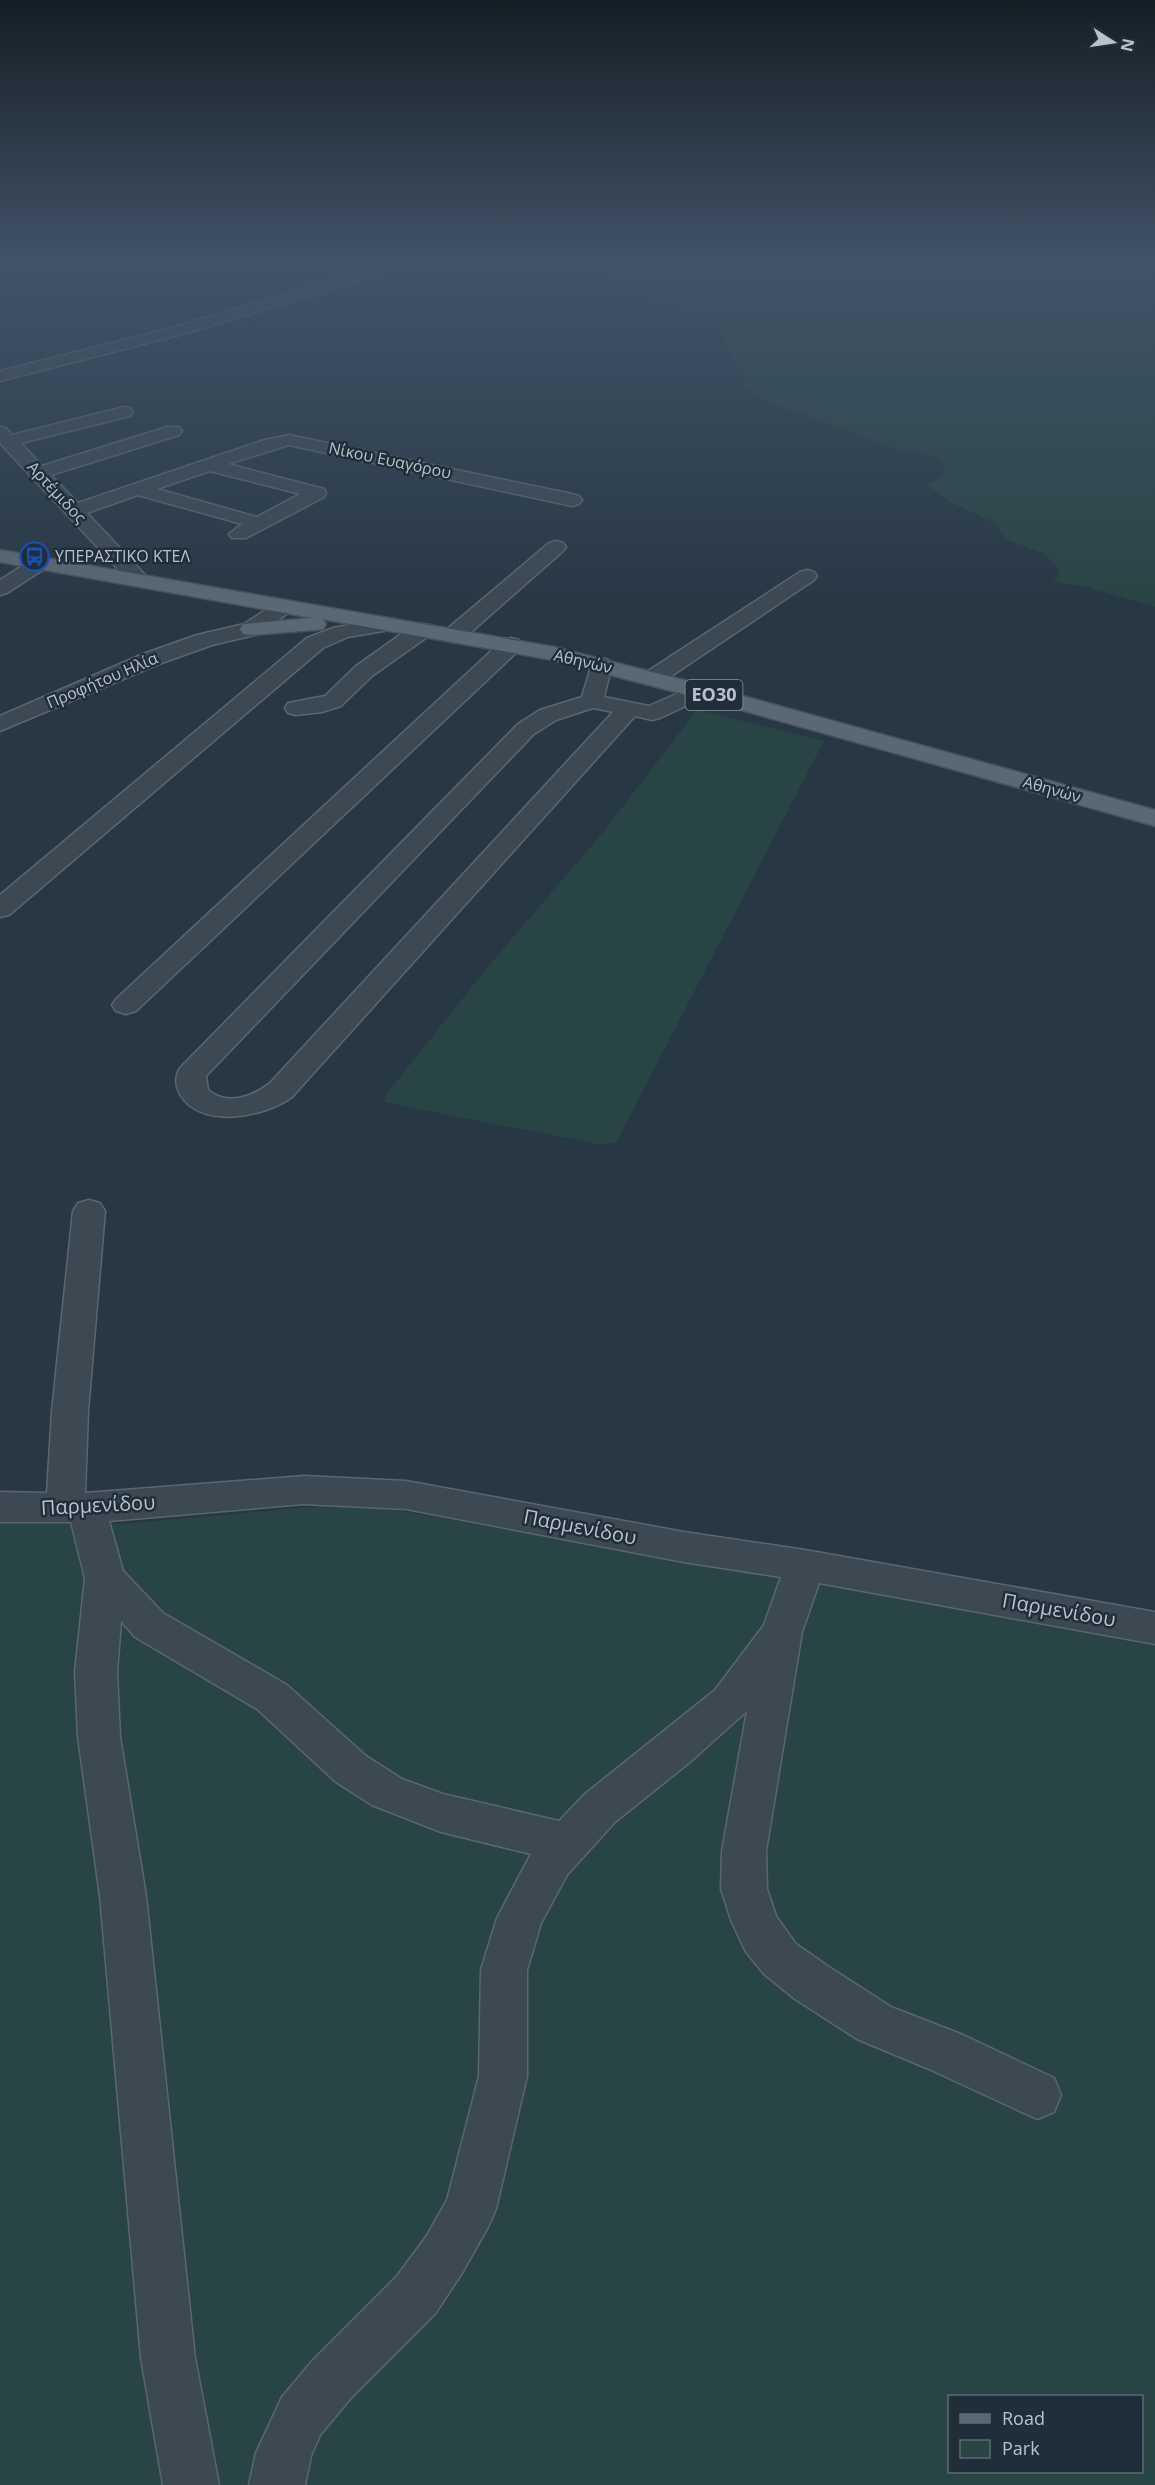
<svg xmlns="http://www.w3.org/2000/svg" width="1155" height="2485" viewBox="0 0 1155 2485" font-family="'Open Sans',sans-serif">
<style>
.green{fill:#294444;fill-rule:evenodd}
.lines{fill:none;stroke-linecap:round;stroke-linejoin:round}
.minor-casing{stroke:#5a6670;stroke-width:3}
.major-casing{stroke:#45525c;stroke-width:3}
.minor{fill:#3c4953;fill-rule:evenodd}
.major{fill:#5a6873;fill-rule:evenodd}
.labels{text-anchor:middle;stroke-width:5;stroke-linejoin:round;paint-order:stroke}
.far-street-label{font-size:16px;fill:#b9c3cd;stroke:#202e39}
.far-poi-label{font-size:16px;fill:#b9c3cd;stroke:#202e39;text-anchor:start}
.shield{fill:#202e39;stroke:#8b96a1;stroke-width:1.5}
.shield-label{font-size:18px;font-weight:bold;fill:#b9c3cd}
.street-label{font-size:20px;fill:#b9c3cd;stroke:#202e39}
</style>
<rect width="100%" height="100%" fill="#273744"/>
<!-- green -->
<path class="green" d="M597,261H1155V607L1088,587L1053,582L1058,576L1059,569L1044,554L1006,539L995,523L956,505L927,485L936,481L945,472L939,457L885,446L847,430L762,400L743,387L742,382L745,372L726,350L724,337L714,326L685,316L629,285L604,275L595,267Z
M697,710L824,741L616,1143L597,1144L383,1102L388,1092L486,969L603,832Z
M333,1505L384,1508L631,1552L822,1580L1155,1646V2485H0V1524H123ZM950,2396H1142V2472H950Z"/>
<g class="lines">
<defs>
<path id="minor" d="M382,261L388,265L372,277L187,333L0,381V371L175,327L362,271L376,262Z
M124,407L130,408L133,412L130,416L21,443L42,466L167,427H179L182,431L179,435L51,475L78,503L264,440L289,435L572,494L579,496L582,500L579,504L572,506L289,445L228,464L324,489L326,493L324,497L246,538H232L229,534L242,524L138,495L87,513L145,575L148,579L145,583L138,585L131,583L0,443V427L6,428L12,435ZM210,471L300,494L257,517L157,489Z
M556,541L563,543L566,547L563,551L462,640L454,641L446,640L443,635L446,630L549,543Z
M40,557L47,559L50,563L47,567L7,593L0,595V580L33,559Z
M807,570L814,572L817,576L814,580L661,683L653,685L645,683L642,678L645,673L800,572Z
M285,600L292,602L296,606L292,610L259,634L212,645L159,664L0,731V716L143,654L197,635L244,624L278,602Z
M387,618L395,619L398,624L395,629L348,637L323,648L9,915L0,917V895L307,638L333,628Z
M422,624L430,625L433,630L430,635L372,676L341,706L322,712L296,715L288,713L285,708L288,703L325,696L356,666L414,625Z
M511,638L519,640L522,645L519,650L136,1011L126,1014L116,1011L112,1005L116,999L503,640Z
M601,658L609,660L612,665L604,697L649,706L699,684L707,686L710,691L707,696L660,718L652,720L635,716L292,1097C265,1117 200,1130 180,1094C175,1085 175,1076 180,1068L518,724L540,710L582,697L593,660ZM593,708L613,712L270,1083C252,1097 227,1106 208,1090L206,1076L534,734L556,720Z
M89,1200L100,1203L105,1211L88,1411L85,1493L304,1476L406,1481L684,1532L805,1550L1155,1612V1644L819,1583L802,1632L766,1851L767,1889L776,1916L796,1944L829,1967L891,2007L963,2035L1054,2078L1061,2095L1054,2112L1037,2119L929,2069L857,2039L795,1999L764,1974L746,1952L731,1920L721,1889L722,1851L747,1711L690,1762L615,1822L567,1875L541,1923L527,1970V2076L496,2209L488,2227L462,2273L435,2314L351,2398L320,2435L311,2456L305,2485H249L256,2453L282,2397L313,2360L397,2276L426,2237L447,2200L479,2076L481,1970L497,1918L531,1854L441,1832L372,1805L336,1782L257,1709L135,1637L121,1621L117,1672L120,1737L146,1896L195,2358L219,2485H163L141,2358L100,1896L78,1737L75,1672L85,1578L71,1522H0V1492L47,1493L52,1411L73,1211L78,1203ZM304,1504L406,1509L684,1562L781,1577L764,1625L715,1690L585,1794L559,1821L443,1794L402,1779L366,1756L287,1685L163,1613L123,1571L109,1521Z"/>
<path id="major" d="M0,550L554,647L707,686L1155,810V826L691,696L553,660L322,619L326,624L323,629L315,630L251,635L243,634L240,629L243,624L313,618L0,562Z"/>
</defs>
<!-- minor casing -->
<use href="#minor" class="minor-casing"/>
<!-- major casing -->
<use href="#major" class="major-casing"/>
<!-- minor -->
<use href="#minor" class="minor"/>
<!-- major -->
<use href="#major" class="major"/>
</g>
<!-- sky -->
<linearGradient id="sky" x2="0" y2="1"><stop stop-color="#151e25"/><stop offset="0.43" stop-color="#415367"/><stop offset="1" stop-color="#415367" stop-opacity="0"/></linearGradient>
<rect width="1155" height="609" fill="url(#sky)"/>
<!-- icons -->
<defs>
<symbol id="bus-ring" viewBox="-11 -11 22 22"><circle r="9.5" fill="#202e39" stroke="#1a4fb4" stroke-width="1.5"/><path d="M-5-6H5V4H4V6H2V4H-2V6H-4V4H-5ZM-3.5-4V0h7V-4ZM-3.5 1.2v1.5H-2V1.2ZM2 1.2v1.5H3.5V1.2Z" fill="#1a4fb4"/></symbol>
</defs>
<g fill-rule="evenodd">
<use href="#bus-ring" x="18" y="540" width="33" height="33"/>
</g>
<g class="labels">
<!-- far-street labels -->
<g class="far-street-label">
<text transform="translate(390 460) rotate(12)" y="6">Νίκου Ευαγόρου</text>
<text transform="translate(57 492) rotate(47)" y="6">Αρτέμιδος</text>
<text transform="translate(583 661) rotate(13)" y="6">Αθηνών</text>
<text transform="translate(102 680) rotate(-23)" y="6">Προφήτου Ηλία</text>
<text transform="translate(1052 789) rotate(16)" y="6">Αθηνών</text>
</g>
<!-- far-poi labels -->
<g class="far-poi-label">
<text x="55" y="562">ΥΠΕΡΑΣΤΙΚΟ ΚΤΕΛ</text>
</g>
<!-- shield labels -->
<rect class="shield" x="685.5" y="680" width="57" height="30" rx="4.5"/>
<g class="shield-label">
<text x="714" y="701">ΕΟ30</text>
</g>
<!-- street labels -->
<g class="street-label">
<text transform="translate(98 1505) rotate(-3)" y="7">Παρμενίδου</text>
<text transform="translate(580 1527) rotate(11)" y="7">Παρμενίδου</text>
<text transform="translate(1059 1610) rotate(10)" y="7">Παρμενίδου</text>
</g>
</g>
<!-- legend -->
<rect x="948" y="2395" width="195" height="78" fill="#202e39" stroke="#5d6a74" stroke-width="1.5"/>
<rect x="960" y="2414" width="30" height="9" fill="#5a6873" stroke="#5d6a74" stroke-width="1.5"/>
<text x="1002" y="2425" font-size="18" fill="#b9c3cd">Road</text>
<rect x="960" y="2440" width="30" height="18" fill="#294444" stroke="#5d6a74" stroke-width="1.5"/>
<text x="1002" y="2455" font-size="18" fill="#b9c3cd">Park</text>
<!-- north arrow -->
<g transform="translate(1113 42) rotate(102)" stroke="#202e39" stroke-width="4.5" paint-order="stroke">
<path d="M0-4.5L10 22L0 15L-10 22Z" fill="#b9c3cd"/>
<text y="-9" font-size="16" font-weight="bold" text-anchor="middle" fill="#b9c3cd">N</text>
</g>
</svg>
